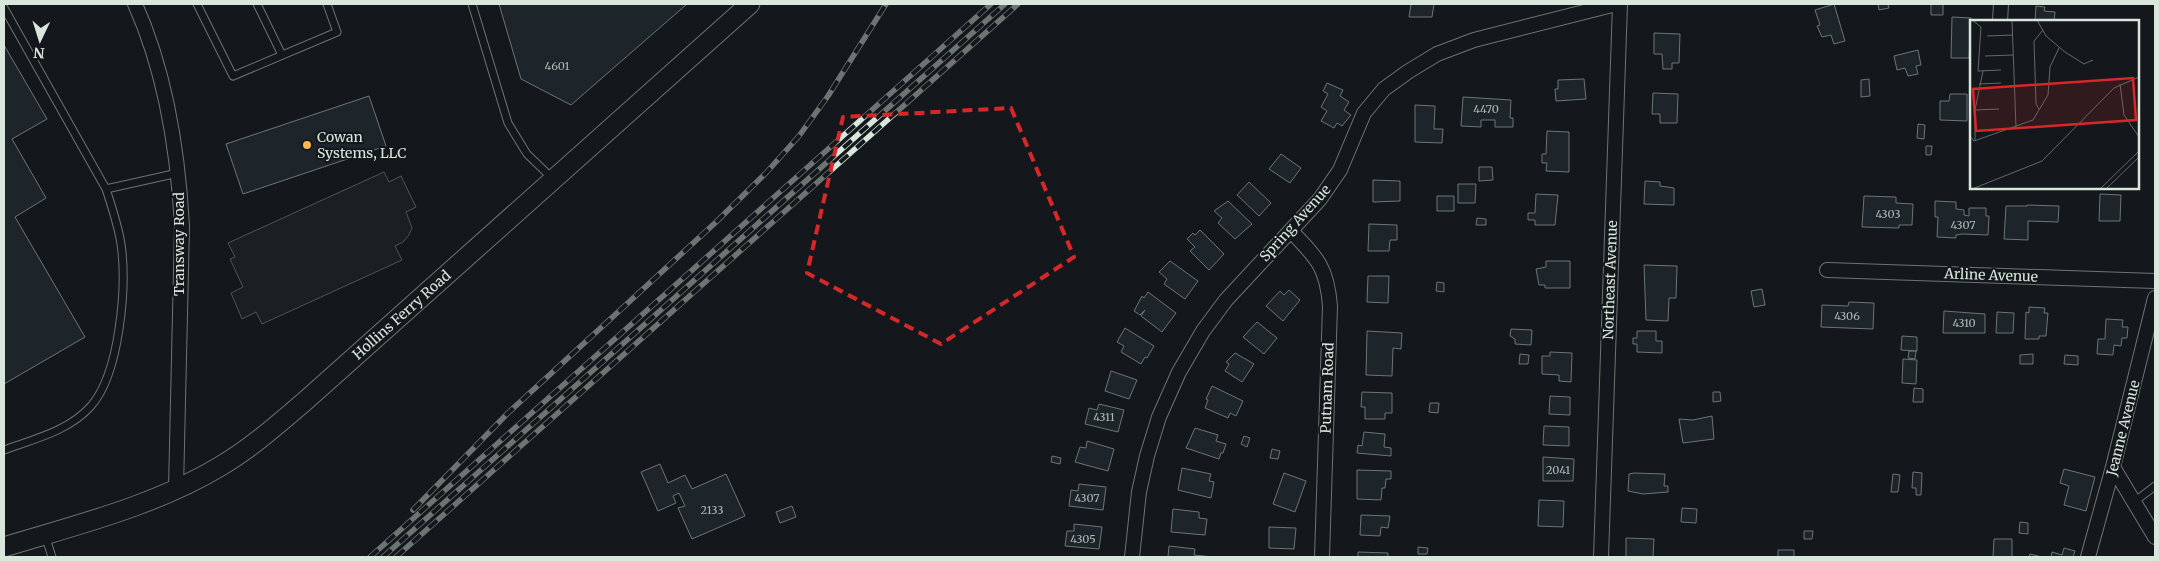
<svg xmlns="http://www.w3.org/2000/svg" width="2159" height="561" viewBox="0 0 2159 561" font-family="Merriweather,serif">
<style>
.parking{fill:#24282b;stroke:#939e99}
.building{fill:#2c363c;stroke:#d8e6dc}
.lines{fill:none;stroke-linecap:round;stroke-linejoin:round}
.lane-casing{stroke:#d8e6dc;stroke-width:9}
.street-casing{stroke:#d8e6dc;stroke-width:16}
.secondary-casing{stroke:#d8e6dc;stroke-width:21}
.lane{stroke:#14181c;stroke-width:7}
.street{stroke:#14181c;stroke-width:14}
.secondary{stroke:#14181c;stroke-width:19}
.rail-casing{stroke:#d8e6dc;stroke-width:5.5}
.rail{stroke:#14181c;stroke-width:4;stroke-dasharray:11;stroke-linecap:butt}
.marked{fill:none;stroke:#d62828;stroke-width:4;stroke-dasharray:10 6;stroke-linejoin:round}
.poi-dot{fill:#ffb74d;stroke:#14181c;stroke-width:2}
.labels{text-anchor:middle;stroke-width:4;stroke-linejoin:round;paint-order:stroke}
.number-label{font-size:11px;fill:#adbab4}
.poi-label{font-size:14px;fill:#d8e6dc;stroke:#14181c;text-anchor:start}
.street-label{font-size:14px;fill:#d8e6dc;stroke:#14181c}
.inset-road{fill:none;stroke:#626a69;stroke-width:1}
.view{fill:#d62828;fill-opacity:0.15;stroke:#d62828;stroke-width:2.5}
.inset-edge{fill:none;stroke:#d8e6dc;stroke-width:2.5}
</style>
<rect width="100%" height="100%" fill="#14181c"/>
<!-- parking -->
<path class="parking" d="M384,172L389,182L401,176L416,207L406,212L412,228L409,235L403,242L395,246L402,260L262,324L256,312L242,319L231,293L243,287L230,259L235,257L228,243Z"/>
<!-- building -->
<path class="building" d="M499,4H687L571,105L521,79Z
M1411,4H1434L1432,17H1409Z
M1834,4L1845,41L1834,44L1831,35L1822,37L1817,26L1820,25L1815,10Z
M1878,4H1892L1888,5L1889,8L1879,10Z
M1931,4H1943V15H1931Z
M2036,6L2045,7L2044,11L2055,12L2054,21H2035Z
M1952,17L1971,18L1969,58H1951Z
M1654,33L1680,34L1679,63H1672V69H1663L1662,54H1654Z
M4,45L47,119L12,139L46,198L15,217L85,337L4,384Z
M1918,50L1921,65L1916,66L1918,74L1908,76L1905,68L1897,70L1894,56Z
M1584,79L1586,99L1556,101L1555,89H1558V80Z
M1869,79L1870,96L1861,97V80Z
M1327,83L1343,90L1340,96L1349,102L1344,110L1351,115L1342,126L1337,123L1334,128L1321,121L1327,111L1321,107L1328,94L1323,91Z
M1653,93L1678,94L1677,123H1660V114H1652Z
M1950,94H1967V121L1940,120V101H1949Z
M369,96L386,146L243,194L226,144Z
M1463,97L1511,100L1510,118H1513V127H1495V120H1481V127L1461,126Z
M1415,105L1435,106L1434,129H1443L1442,143L1415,142Z
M1918,124L1925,125L1924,139L1917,138Z
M1547,131L1569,132V172L1546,171L1547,163H1542V154H1546Z
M1926,146H1932L1931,155H1926Z
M1281,154L1301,168L1290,183L1269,169Z
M1479,167H1492L1493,180L1479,181Z
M1373,180L1400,181V201L1373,202Z
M1645,181L1660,182V186L1674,188V205L1644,204Z
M1249,182L1271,203L1259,216L1237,195Z
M1458,184H1476L1475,203H1458Z
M1536,194L1558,195L1555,225H1535V220H1528V213H1535Z
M2100,194L2121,195L2120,221H2099Z
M1437,196H1454V211H1437Z
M1864,196L1896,197V203L1913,204L1912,225H1899V228L1862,227Z
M1228,201L1252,224L1235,239L1218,223L1222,218L1214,211Z
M1935,201L1956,202V209L1964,210V215L1969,216V208H1986V216H1989L1988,235L1962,234L1956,235V238L1937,237L1938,217H1935Z
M2027,205L2059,206L2058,222L2028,221V240L2004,239L2006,206H2027Z
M1477,218L1486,219V225H1476Z
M1369,224L1397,225V240H1390L1389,251H1368Z
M1200,230L1224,254L1209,270L1190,251L1195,247L1187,239L1193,233L1195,235Z
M1170,261L1198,281L1185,299L1164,284L1167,279L1159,272Z
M1546,261H1570V288H1545V285H1539L1536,269L1546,267Z
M1644,265L1677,266L1676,298H1669L1668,321L1646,320Z
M1368,276H1389L1388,303L1367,302Z
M1437,282L1444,283V292L1436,291Z
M1762,289L1765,305L1754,307L1751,291Z
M1289,290L1300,300L1283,321L1266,306L1280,291L1284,295Z
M1148,292L1176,313L1162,332L1141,316L1145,310L1140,315L1134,311L1142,296L1144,298Z
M1849,302L1874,303L1873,329L1821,327L1822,305L1848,306Z
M2029,307L2045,308L2044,313H2048L2046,336H2039V339H2025L2026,312L2029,313Z
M1944,311L1985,314V333H1943Z
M1997,312L2014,313L2013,333H1996Z
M2106,319L2123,320L2122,327H2128L2127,338H2122L2121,346L2114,345L2113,355L2097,354L2098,339H2105Z
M1257,322L1277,338L1264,354L1243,337Z
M1125,328L1154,346L1147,358L1145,357L1141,364L1121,352L1124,346L1117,342Z
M1511,329L1532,330L1531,345L1515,344V339L1510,336Z
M1367,331L1402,333L1401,349L1393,348L1392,376L1366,375Z
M1637,331H1656V341H1662V353L1637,352V344H1633V338H1637Z
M1902,336L1917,337V351L1901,350Z
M1909,351H1916L1915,359L1908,358Z
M1550,352L1572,353L1571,382L1559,381V375L1542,374V356H1550Z
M1235,353L1254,364L1242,382L1225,371L1229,364L1226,362Z
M1520,354L1529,355L1528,364H1519Z
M2033,354V364H2020V355Z
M2065,355L2078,356V365L2064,364Z
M1903,359L1917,360L1916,384L1902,383Z
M1111,371L1137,380L1129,399L1105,391Z
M1212,386L1243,401L1236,416L1230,413L1228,418L1205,408L1208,400L1206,399Z
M1914,388L1923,389V402H1913Z
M1362,392L1392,393V413H1385V419H1365V407H1361Z
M1713,392H1720L1721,401L1713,402Z
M1550,396L1570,397V415L1549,414Z
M1430,403H1439L1438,413L1429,412Z
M1099,404L1124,410L1118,432L1085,424L1089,408L1097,410Z
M1712,416L1714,439L1683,443L1679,419L1693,420Z
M1544,426L1569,427V446L1543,445Z
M1195,428L1218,435L1216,441L1226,444L1223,453H1221L1219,459L1186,448Z
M1364,432L1385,434L1384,447L1391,448V456L1357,453L1358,445L1362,446Z
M1244,436L1250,438L1247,447L1241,444Z
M1087,441L1114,449L1108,471L1075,462L1080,447L1086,448Z
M1272,449L1280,451L1278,459L1270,458Z
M1052,456L1061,458L1060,464L1051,462Z
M1543,457L1574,459L1573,481H1543Z
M660,464L668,483L685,475L692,489L726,474L745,516L692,539L678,508L685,506L679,493L673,496L676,503L658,511L641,472Z
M1182,468L1211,474L1209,481L1214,482L1211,498L1178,490Z
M2064,469L2095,477L2086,511L2064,505L2069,486L2060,483Z
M1357,470L1391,471V479H1386L1385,488H1382L1381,500L1357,499Z
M1913,472L1922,473L1921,495H1916V488H1912Z
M1284,473L1306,481L1295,512L1273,504Z
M1634,473L1665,474L1664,486H1668V492L1643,494L1628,491L1629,474Z
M1893,474L1900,475L1898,492H1891Z
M1079,484L1106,487L1103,510L1069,506L1071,490L1078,491Z
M1539,500L1564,501L1563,527L1538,526Z
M792,506L796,517L780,523L776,512Z
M1682,508L1697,509L1696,523L1681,522Z
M1173,509L1199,512V518L1207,519L1205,535L1171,532Z
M1361,515L1390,516L1388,528L1381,527L1380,536L1360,535Z
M2020,522L2028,523V534L2019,533Z
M1074,524L1102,527L1099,549L1065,546L1067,531H1074Z
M1269,527L1296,528L1294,549L1269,548Z
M1804,531H1813L1812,539H1804Z
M1626,538L1654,539L1653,557H1626Z
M1994,539H2012V557H1993Z
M1169,546L1195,549L1194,555L1213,557H1168Z
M1418,547L1428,548L1427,554H1418Z
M2064,548L2075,551L2073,557H2051L2052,552L2062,555Z
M1778,550H1794V557H1778Z
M1358,552L1388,553V557H1358Z
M2030,554L2042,557H2029Z"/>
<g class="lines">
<defs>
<path id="lane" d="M197,4L233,76L337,32L327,4
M257,4L282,55
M472,4L508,123L527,154L553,179
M4,8L106,189C112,207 118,225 121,244C127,286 120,373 91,406C69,431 34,439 4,450
M106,189L178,173
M2134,502L2155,486
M45,535L52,557"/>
<path id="street" d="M135,4C166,73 178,151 182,226L176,489
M2000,21L2001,4
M1291,231C1317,258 1327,267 1330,306L1322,557
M1827,270L2155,281
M2113,467L2155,537
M1132,557L1139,492L1147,456L1159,417L1179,372L1203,331L1226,300L1320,199L1340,170L1364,113L1384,89L1409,71L1437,54L1474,40L1616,4
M1601,557L1620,4
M2088,557L2113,467L2155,298"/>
<g id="secondary">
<path id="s1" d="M4,547C76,525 154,506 219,467C250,449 277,425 304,402L750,4"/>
</g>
</defs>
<!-- lane casing -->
<use href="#lane" class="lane-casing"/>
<!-- street casing -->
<use href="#street" class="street-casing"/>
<!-- secondary casing -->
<use href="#secondary" class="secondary-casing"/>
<!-- lane -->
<use href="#lane" class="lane"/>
<!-- street -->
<use href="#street" class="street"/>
<!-- secondary -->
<use href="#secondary" class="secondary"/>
<defs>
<path id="rail" d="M413,510L508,413L715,223L766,173L799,136L828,96L886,4
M370,557L991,4
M383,557L1005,4
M396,557L1018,4"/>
</defs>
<!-- rail casing -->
<use href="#rail" class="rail-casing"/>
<!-- rail -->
<use href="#rail" class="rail"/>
</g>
<!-- marked area -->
<path d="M0 0H2159V561H0ZM1011,108L1074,257L941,344L807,273L843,117Z" fill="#14181c" fill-opacity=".55" fill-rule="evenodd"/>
<path class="marked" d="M1011,108L1074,257L941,344L807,273L843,117Z"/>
<!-- markers -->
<circle class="poi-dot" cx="307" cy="145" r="5"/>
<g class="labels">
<!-- number labels -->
<g class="number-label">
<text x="557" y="70">4601</text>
<text x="1486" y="113">4470</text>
<text x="1888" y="218">4303</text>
<text x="1963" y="229">4307</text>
<text x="1847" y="320">4306</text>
<text x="1964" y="327">4310</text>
<text x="1104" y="421">4311</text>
<text x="1558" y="474">2041</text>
<text x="1087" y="502">4307</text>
<text x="712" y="514">2133</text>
<text x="1083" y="543">4305</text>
</g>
<!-- poi labels -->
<g class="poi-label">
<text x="317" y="142">Cowan<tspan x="317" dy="16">Systems, LLC</tspan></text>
</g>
<!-- street labels -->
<g class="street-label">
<text transform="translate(1295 223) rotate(-48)" y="5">Spring Avenue</text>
<text transform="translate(179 244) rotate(-90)" y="5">Transway Road</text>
<text transform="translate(1991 275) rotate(2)" y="5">Arline Avenue</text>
<text transform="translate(1610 280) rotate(-88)" y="5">Northeast Avenue</text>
<text dy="5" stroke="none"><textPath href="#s1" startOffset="468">Hollins Ferry Road</textPath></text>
<text transform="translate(1327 388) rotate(-88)" y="5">Putnam Road</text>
<text transform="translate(2123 428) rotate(-76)" y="5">Jeanne Avenue</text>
</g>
</g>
<!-- overview -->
<g transform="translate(1970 20)">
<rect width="169" height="169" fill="#14181c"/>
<path class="inset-road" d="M2,0L11,7L8,51L31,50M42,0L46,108M67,0L76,16L95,32L114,44L123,40M17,16L43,15M15,36L43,35M9,64L31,63M150,64L154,95L169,117M69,89L66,84L64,21L73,10M5,90L29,89M0,116L4,121L63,100L78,75L80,47L89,28M5,120V90L13,51M2,169L72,141L144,68L169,57M130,169L169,131M136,169L169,137"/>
<path class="view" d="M163,58L166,100L6,111L3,69Z"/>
<rect width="169" height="169" class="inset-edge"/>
</g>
<!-- border -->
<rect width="2159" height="561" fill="none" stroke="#d8e6dc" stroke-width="10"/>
<!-- north arrow -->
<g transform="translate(40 40) rotate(184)" stroke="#14181c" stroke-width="4" paint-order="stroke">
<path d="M0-4L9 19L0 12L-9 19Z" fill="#d8e6dc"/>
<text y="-8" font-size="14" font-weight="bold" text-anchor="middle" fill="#d8e6dc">N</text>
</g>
</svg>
